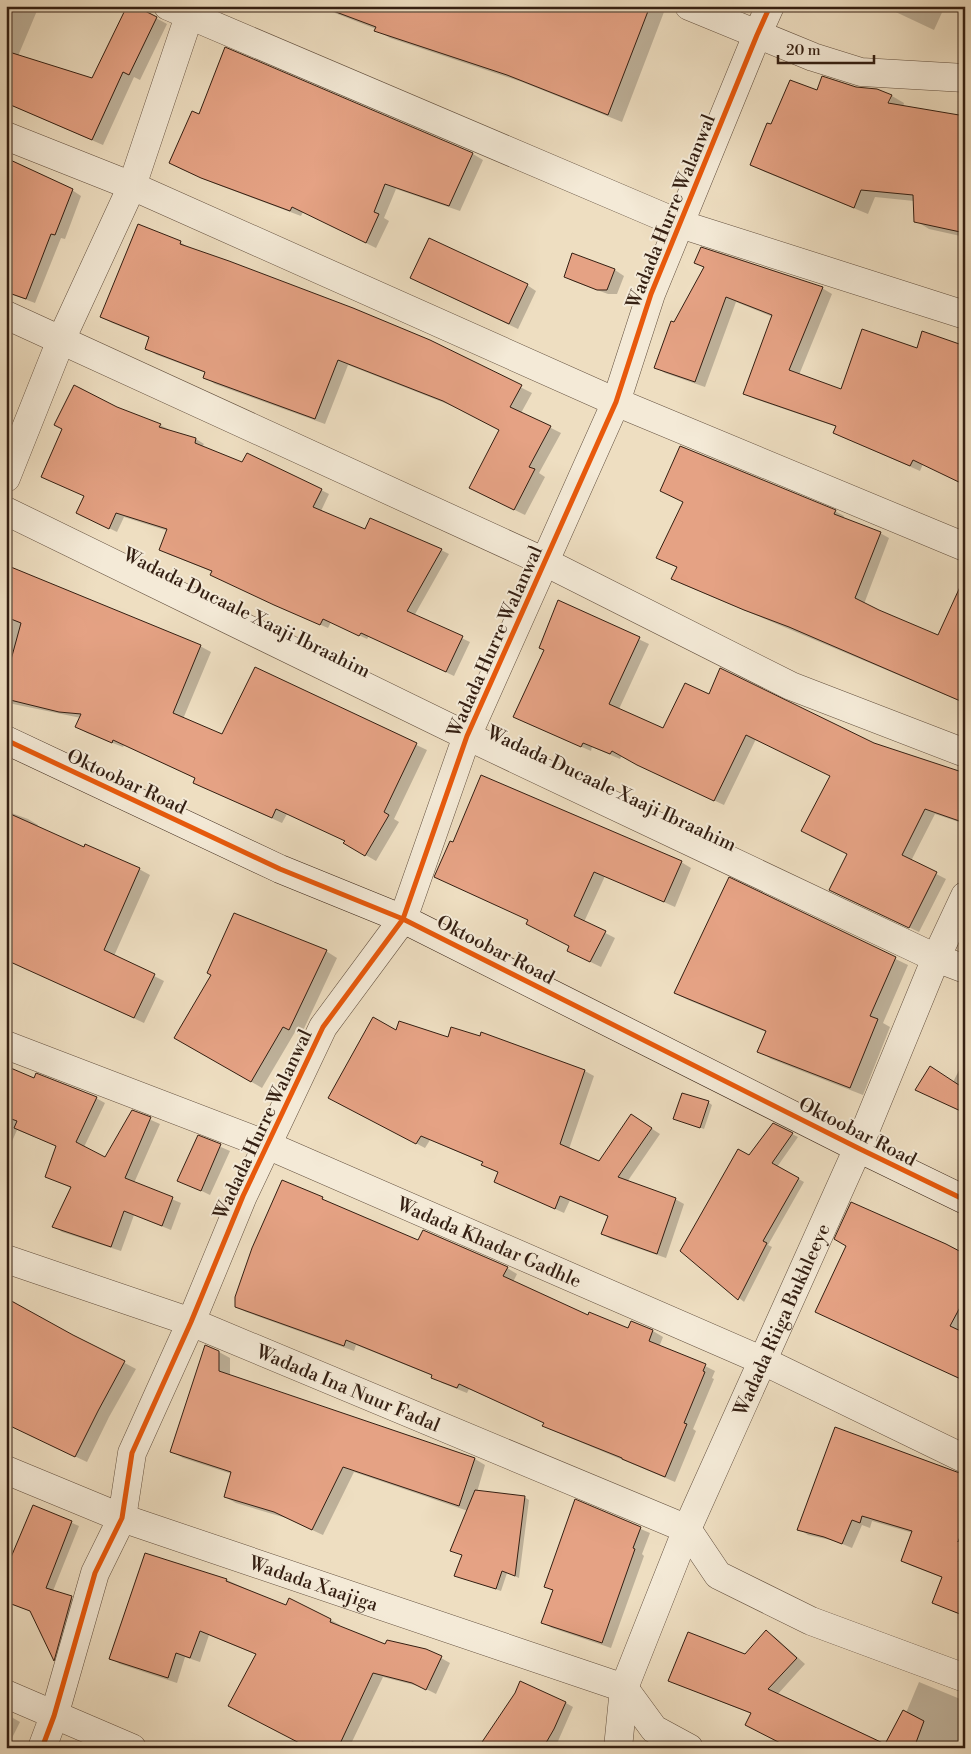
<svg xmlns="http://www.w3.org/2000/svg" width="971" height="1754" viewBox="0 0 971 1754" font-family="'Libre Bodoni',serif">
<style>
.shadow{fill:#0003}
.building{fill:#e5a284;stroke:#341f12}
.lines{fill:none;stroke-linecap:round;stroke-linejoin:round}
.street-casing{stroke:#624f3e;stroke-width:29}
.secondary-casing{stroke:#341f12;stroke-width:29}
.street{stroke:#f4ead7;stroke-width:28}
.secondary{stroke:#f4ead7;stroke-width:28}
.cycleway-casing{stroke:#f4ead7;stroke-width:8}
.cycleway{stroke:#e8590c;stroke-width:5}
.labels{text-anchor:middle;stroke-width:4;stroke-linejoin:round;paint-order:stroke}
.street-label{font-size:19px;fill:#341f12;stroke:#f4ead7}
</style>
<rect width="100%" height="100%" fill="#eedec1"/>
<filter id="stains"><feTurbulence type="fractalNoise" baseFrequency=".004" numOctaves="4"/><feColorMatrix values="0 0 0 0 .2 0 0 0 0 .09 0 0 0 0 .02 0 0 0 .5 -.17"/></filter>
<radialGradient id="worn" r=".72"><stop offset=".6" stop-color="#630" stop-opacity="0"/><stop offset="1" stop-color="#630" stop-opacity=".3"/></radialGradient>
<!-- shadow -->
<path class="shadow" d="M6,6H39L18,56L93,80L156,18L167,24L140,80L134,77L103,145L6,103Z
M317,6H654L664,12L622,122L522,82L390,38L376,30V29Z
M883,6H945L934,30Z
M225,49L473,154L483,160L460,211L396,189L384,218L389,221L376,248L303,212L301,216L213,183L181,169Z
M817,92L887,109L892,96L904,103L903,107L965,117V237L929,229L916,221L914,201L875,197L868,214L765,172L751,165L772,126Z
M72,190L81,196L65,239L61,238L35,303L6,292V229Z
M180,242L191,249L429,341L532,393L521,413L561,433L539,473L545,477L525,515L482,494L500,430L455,407L348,365L325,424L215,384L204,377L206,373L157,355L146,348L150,338L112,323L101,317Z
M573,255L615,270L624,276L617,294H608L575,282L565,277Z
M696,262L822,288L832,294L799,375L923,464L920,471L845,438L835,433L837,427L755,399L745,393L773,317L736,302L705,387L665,373L655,367L674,324L705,268Z
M421,283L527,285L536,291L518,329Z
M117,408L160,425L168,429L167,431L196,439L204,444L202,447L243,464L321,490L329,494L321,511L365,531L441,550L449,554L414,616L470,642L454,676L369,636L367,639L331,622L328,628L284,609L213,572L168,554V531L124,517L117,532L86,517Z
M661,491L835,511L844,516L843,519L880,533L889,538L864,604L965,703L682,584L678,568L667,563L684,502Z
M6,567L200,646L211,652L183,719L223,736L255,668L427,750L394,819L399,822L376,861L345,843L346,841L287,814L282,823L205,788L197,779L124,745L123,747L87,733L77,727L81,718L13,704L6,700Z
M559,602L649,644L619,709L664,729L709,696L873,744L965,774V824L935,814L911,861L946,879L919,932L840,895L848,854L832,776L756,739L724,805L648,770L622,755L620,759L592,747L591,751L524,722Z
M6,811L28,819L38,825L37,827L85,849L139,869L150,875L114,956L164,981L144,1023L6,959Z
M453,844L681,862L691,868L675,907L605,876L584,922L615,938L601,967L578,956L570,946L530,921Z
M730,879L908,965L883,1023L890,1027L863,1095L771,1059L759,1051L766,1032L688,1000L675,993Z
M326,951L337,958L301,1035L295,1032L262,1088L176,1038Z
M397,1031L449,1039L480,1038L482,1034L585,1071L594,1076L569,1149L599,1162L640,1121L660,1134L627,1182L675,1199L684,1204L666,1258L611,1239L602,1234L609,1217L570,1200L564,1213L504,1186L499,1173L483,1165L484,1163L430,1140L425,1148L339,1103Z
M965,1059V1113L916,1090L953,1082Z
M6,1068L35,1079L96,1098L105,1103L84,1147L106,1159L133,1112L160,1124L134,1183L181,1203L171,1230L134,1215L121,1251L62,1232L54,1226L71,1188L47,1177L57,1146L17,1130L6,1155Z
M708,1102L712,1105L704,1129L675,1119Z
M792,1134L798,1137L777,1167L804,1182L768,1245L772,1247L744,1302L682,1250L749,1157Z
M198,1137L230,1151L210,1195L179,1180Z
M282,1182L419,1241L507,1268L517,1274L513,1282L589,1316L629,1330L632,1322L653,1331L663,1337L659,1347L705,1366L715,1371L712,1378L714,1379L693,1429L696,1431L675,1482L554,1431L544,1426L545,1423L469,1389L467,1393L442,1383L433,1376L356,1345L354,1351L246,1312L236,1307Z
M965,1256V1381L817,1312Z
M23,1309L136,1369L109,1417L87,1462L6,1424Z
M219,1352L230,1358V1376L475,1459L485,1465L477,1492L524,1497L529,1500L519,1578L507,1573L501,1591L456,1576L463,1555L456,1553L468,1511L354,1472L323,1535L286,1518L236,1503L225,1497L232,1474L183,1458L172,1452Z
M965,1476V1616L933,1602L943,1578L912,1566L902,1561L913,1533L872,1521L870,1528L862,1525L852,1548L835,1541L808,1535L799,1529Z
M576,1501L650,1533L642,1554L644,1556L611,1648L552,1628L543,1623L554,1591L545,1586Z
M33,1506L79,1526L53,1591L79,1602L61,1663L55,1660L32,1612L6,1602V1572Z
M145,1554L227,1580L286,1607L290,1600L331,1620L340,1625L338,1627L386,1646L441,1658L450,1663L436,1694L422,1687L383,1677L349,1748H310L238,1711L257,1655L209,1635L200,1662L185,1657L177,1683L120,1664L111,1659Z
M766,1632L775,1637L805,1664L777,1695L848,1728V1726L886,1745L906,1713L919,1682L965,1701V1748H786L752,1714L679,1685L670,1680L745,1655Z
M566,1703L573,1707L555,1748H481Z
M6,1714L20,1722L7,1748H6Z
M412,1741L426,1748H409Z"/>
<!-- building -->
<path class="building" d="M127,6H135L157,17L129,75L123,72L92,140L6,103V51L92,78Z
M328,6H650L608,115L507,75L374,31L376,27L328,9Z
M225,47L473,153L449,206L385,184L374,212L379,214L366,243L292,207L290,211L201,178L169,163L192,111L199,114Z
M822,76L856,87L877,89L892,95L888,103L965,116V233L914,222L913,195L861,190L854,208L750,165L767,123L771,124L790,80L817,90Z
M6,158L73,189L55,235L51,234L26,299L6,292Z
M138,224L181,241L180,244L229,261L353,308L430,340L522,385L510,407L551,426L529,467L535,469L514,510L469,488L499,430L443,401L338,360L315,419L203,378L205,372L145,349L149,337L100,317Z
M429,238L528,284L509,324L410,278Z
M701,247L823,287L789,370L841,389L862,329L917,348L922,331L965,346V485L913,460L910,466L833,433L836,426L743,394L772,315L726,297L695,382L654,368L671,321L674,322L704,267L694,263Z
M572,253L615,269L607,290H597L564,277Z
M74,385L117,407L161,424L159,427L196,438L195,443L242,462L247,453L322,489L313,507L365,529L370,518L442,549L407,611L463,636L446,672L361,633L359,636L323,619L320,625L274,605L210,575L212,571L159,550L167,529L116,513L109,529L76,513L84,496L41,477L62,429L54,425Z
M680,446L836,510L834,514L881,532L855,598L879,610L938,635L965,576V703L789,627L744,610L671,579L677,567L656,558L683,502L660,491Z
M6,565L201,645L173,713L222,734L255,667L417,743L384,812L389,815L365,856L343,843L345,841L276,809L272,818L193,783L195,778L113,740L112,743L75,727L81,714L59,712L6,699V678L21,623L6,617Z
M558,600L640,637L609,704L663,728L685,683L709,694L720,668L874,743L965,773V823L925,809L902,855L937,872L909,928L829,890L847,854L801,831L830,776L746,735L714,801L637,765L612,751L610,754L583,743L581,747L513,717L544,650L539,648Z
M481,775L682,861L664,902L594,872L574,916L606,931L590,962L567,951L569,946L526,924L528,920L434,877L450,841L453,842Z
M6,812L84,847L85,844L140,868L104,950L155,974L134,1018L6,960Z
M729,877L896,957L870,1016L878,1019L850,1088L757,1052L766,1031L674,993Z
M234,913L327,950L289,1030L283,1027L251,1082L174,1038L211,975L207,973Z
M373,1017L396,1030L399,1021L448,1037L451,1027L480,1036L481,1032L585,1070L560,1144L599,1161L631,1114L652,1128L618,1177L676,1198L657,1254L601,1234L608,1216L560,1196L555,1209L494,1182L498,1172L481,1165L483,1162L421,1136L416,1144L328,1098Z
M6,1066L34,1078L36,1073L97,1097L76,1142L105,1157L132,1110L151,1117L125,1178L173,1197L162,1226L124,1211L111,1247L52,1227L71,1187L45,1177L56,1146L14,1128L17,1121L6,1117Z
M930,1066L965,1089V1113L915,1090Z
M682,1093L709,1101L700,1128L673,1119Z
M773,1123L793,1133L772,1163L799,1178L763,1241L767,1243L738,1300L680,1251L738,1149L749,1155Z
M198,1135L221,1144L201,1191L177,1181Z
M282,1180L323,1197L322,1199L418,1240L423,1230L508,1267L503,1276L588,1315L589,1312L628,1328L631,1321L653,1330L649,1341L706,1364L703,1371L705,1372L684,1423L687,1424L665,1477L622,1459V1458L542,1426L544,1423L459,1384L457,1388L431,1378L432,1375L346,1340L344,1346L235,1307V1297L252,1248Z
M851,1202L946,1244L965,1254V1298L950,1326L965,1333V1381L815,1312L846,1246L834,1239Z
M6,1298L73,1335L125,1361L98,1411L75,1457L6,1424Z
M205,1345L219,1351V1371L475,1458L459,1506L343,1467L312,1530L274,1512L224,1497L231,1472L170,1452Z
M835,1427L965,1475V1523L958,1542L965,1527V1616L932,1603L942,1577L901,1561L912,1531L862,1516L860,1523L852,1520L842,1544L824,1537L797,1530Z
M475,1490L525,1496L515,1576L502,1571L496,1589L454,1576L462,1555L450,1551Z
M575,1499L641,1527L633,1548L635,1549L602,1643L541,1623L553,1590L544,1587Z
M33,1505L72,1521L46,1588L72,1596L54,1661L30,1611L6,1602V1569Z
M145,1553L227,1579L226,1581L286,1605L289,1598L331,1619L330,1622L385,1644L387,1640L426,1649L442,1656L426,1690L412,1683L373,1673L338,1748H309L228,1706L256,1654L200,1631L190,1658L176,1653L168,1678L109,1659Z
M766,1630L797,1658L768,1689L885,1744L903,1710L924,1721L914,1748H790L745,1725L751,1713L668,1681L688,1632L745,1654Z
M520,1681L566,1702L554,1729L543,1748H478L515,1693Z"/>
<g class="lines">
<defs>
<g id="street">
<path d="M168,6L680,224L965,315"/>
<path d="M689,6L813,57L861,72L965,78"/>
<path d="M6,136L132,186L616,402L965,547"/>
<path d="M6,315L545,562L791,686L965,753"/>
<path d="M6,478L61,340L132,186L189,16L194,6"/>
<path d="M6,511L467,736L936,958L965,969"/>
<path id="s1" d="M6,1045L267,1145L761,1360L965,1459"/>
<path id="s2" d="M6,1259L191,1322L687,1529L718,1575L811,1621L965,1678"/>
<path id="s3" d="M6,1470L122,1518L624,1688L654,1729L689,1748"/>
<path d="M6,1694L132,1748"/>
<path d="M42,1748L54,1716L95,1573L122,1518L132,1453L191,1322L243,1196L323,1027L403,919L467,736L616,402L651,294L757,35L770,6"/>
<path id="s4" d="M618,1748L624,1688L687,1529L858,1148L936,958L965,896"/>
</g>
<path id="secondary" d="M6,740L280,869L403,919L858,1148L965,1200"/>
</defs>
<!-- street casing -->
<use href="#street" class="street-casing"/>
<!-- secondary casing -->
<use href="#secondary" class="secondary-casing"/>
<!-- street -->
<use href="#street" class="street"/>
<!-- secondary -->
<use href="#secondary" class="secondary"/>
<defs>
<path id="cycleway" d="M6,740L280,869L403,919L858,1148L965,1200
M42,1748L54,1716L95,1573L122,1518L132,1453L191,1322L243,1196L323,1027L403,919L467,736L616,402L651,294L757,35L770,6"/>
</defs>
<!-- cycleway casing -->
<use href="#cycleway" class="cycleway-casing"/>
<!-- cycleway -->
<use href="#cycleway" class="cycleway"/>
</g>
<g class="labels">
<!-- street labels -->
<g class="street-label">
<text transform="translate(670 211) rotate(-68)" y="7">Wadada Hurre Walanwal</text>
<text transform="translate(247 612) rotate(26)" y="7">Wadada Ducaale Xaaji Ibraahim</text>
<text transform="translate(494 641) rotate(-66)" y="7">Wadada Hurre Walanwal</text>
<text transform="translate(127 781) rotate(25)" y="7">Oktoobar Road</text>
<text transform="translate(612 788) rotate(25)" y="7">Wadada Ducaale Xaaji Ibraahim</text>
<text transform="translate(496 949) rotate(27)" y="7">Oktoobar Road</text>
<text transform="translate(262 1124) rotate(-65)" y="7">Wadada Hurre Walanwal</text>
<text transform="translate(858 1131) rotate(27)" y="7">Oktoobar Road</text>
<text dy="7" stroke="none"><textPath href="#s1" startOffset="522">Wadada Khadar Gadhle</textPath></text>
<text dy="7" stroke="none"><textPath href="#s4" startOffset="461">Wadada Riiga Bukhleeye</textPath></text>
<text dy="7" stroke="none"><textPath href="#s2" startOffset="366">Wadada Ina Nuur Fadal</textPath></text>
<text dy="7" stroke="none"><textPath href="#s3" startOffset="328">Wadada Xaajiga</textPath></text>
</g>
</g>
<!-- margin -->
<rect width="971" height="1754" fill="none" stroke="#eedec1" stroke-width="25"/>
<rect x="8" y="8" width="956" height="1739" fill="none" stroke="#341f12" stroke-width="2.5"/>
<rect x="12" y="12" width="946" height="1729" fill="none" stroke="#341f12"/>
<!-- scale -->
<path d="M778 55v8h96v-8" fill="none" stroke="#341f12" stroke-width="2.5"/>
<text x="786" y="55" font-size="15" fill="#341f12" stroke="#f4ead7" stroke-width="4" paint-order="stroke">20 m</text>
<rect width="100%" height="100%" filter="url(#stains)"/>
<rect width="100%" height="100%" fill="url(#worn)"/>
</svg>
